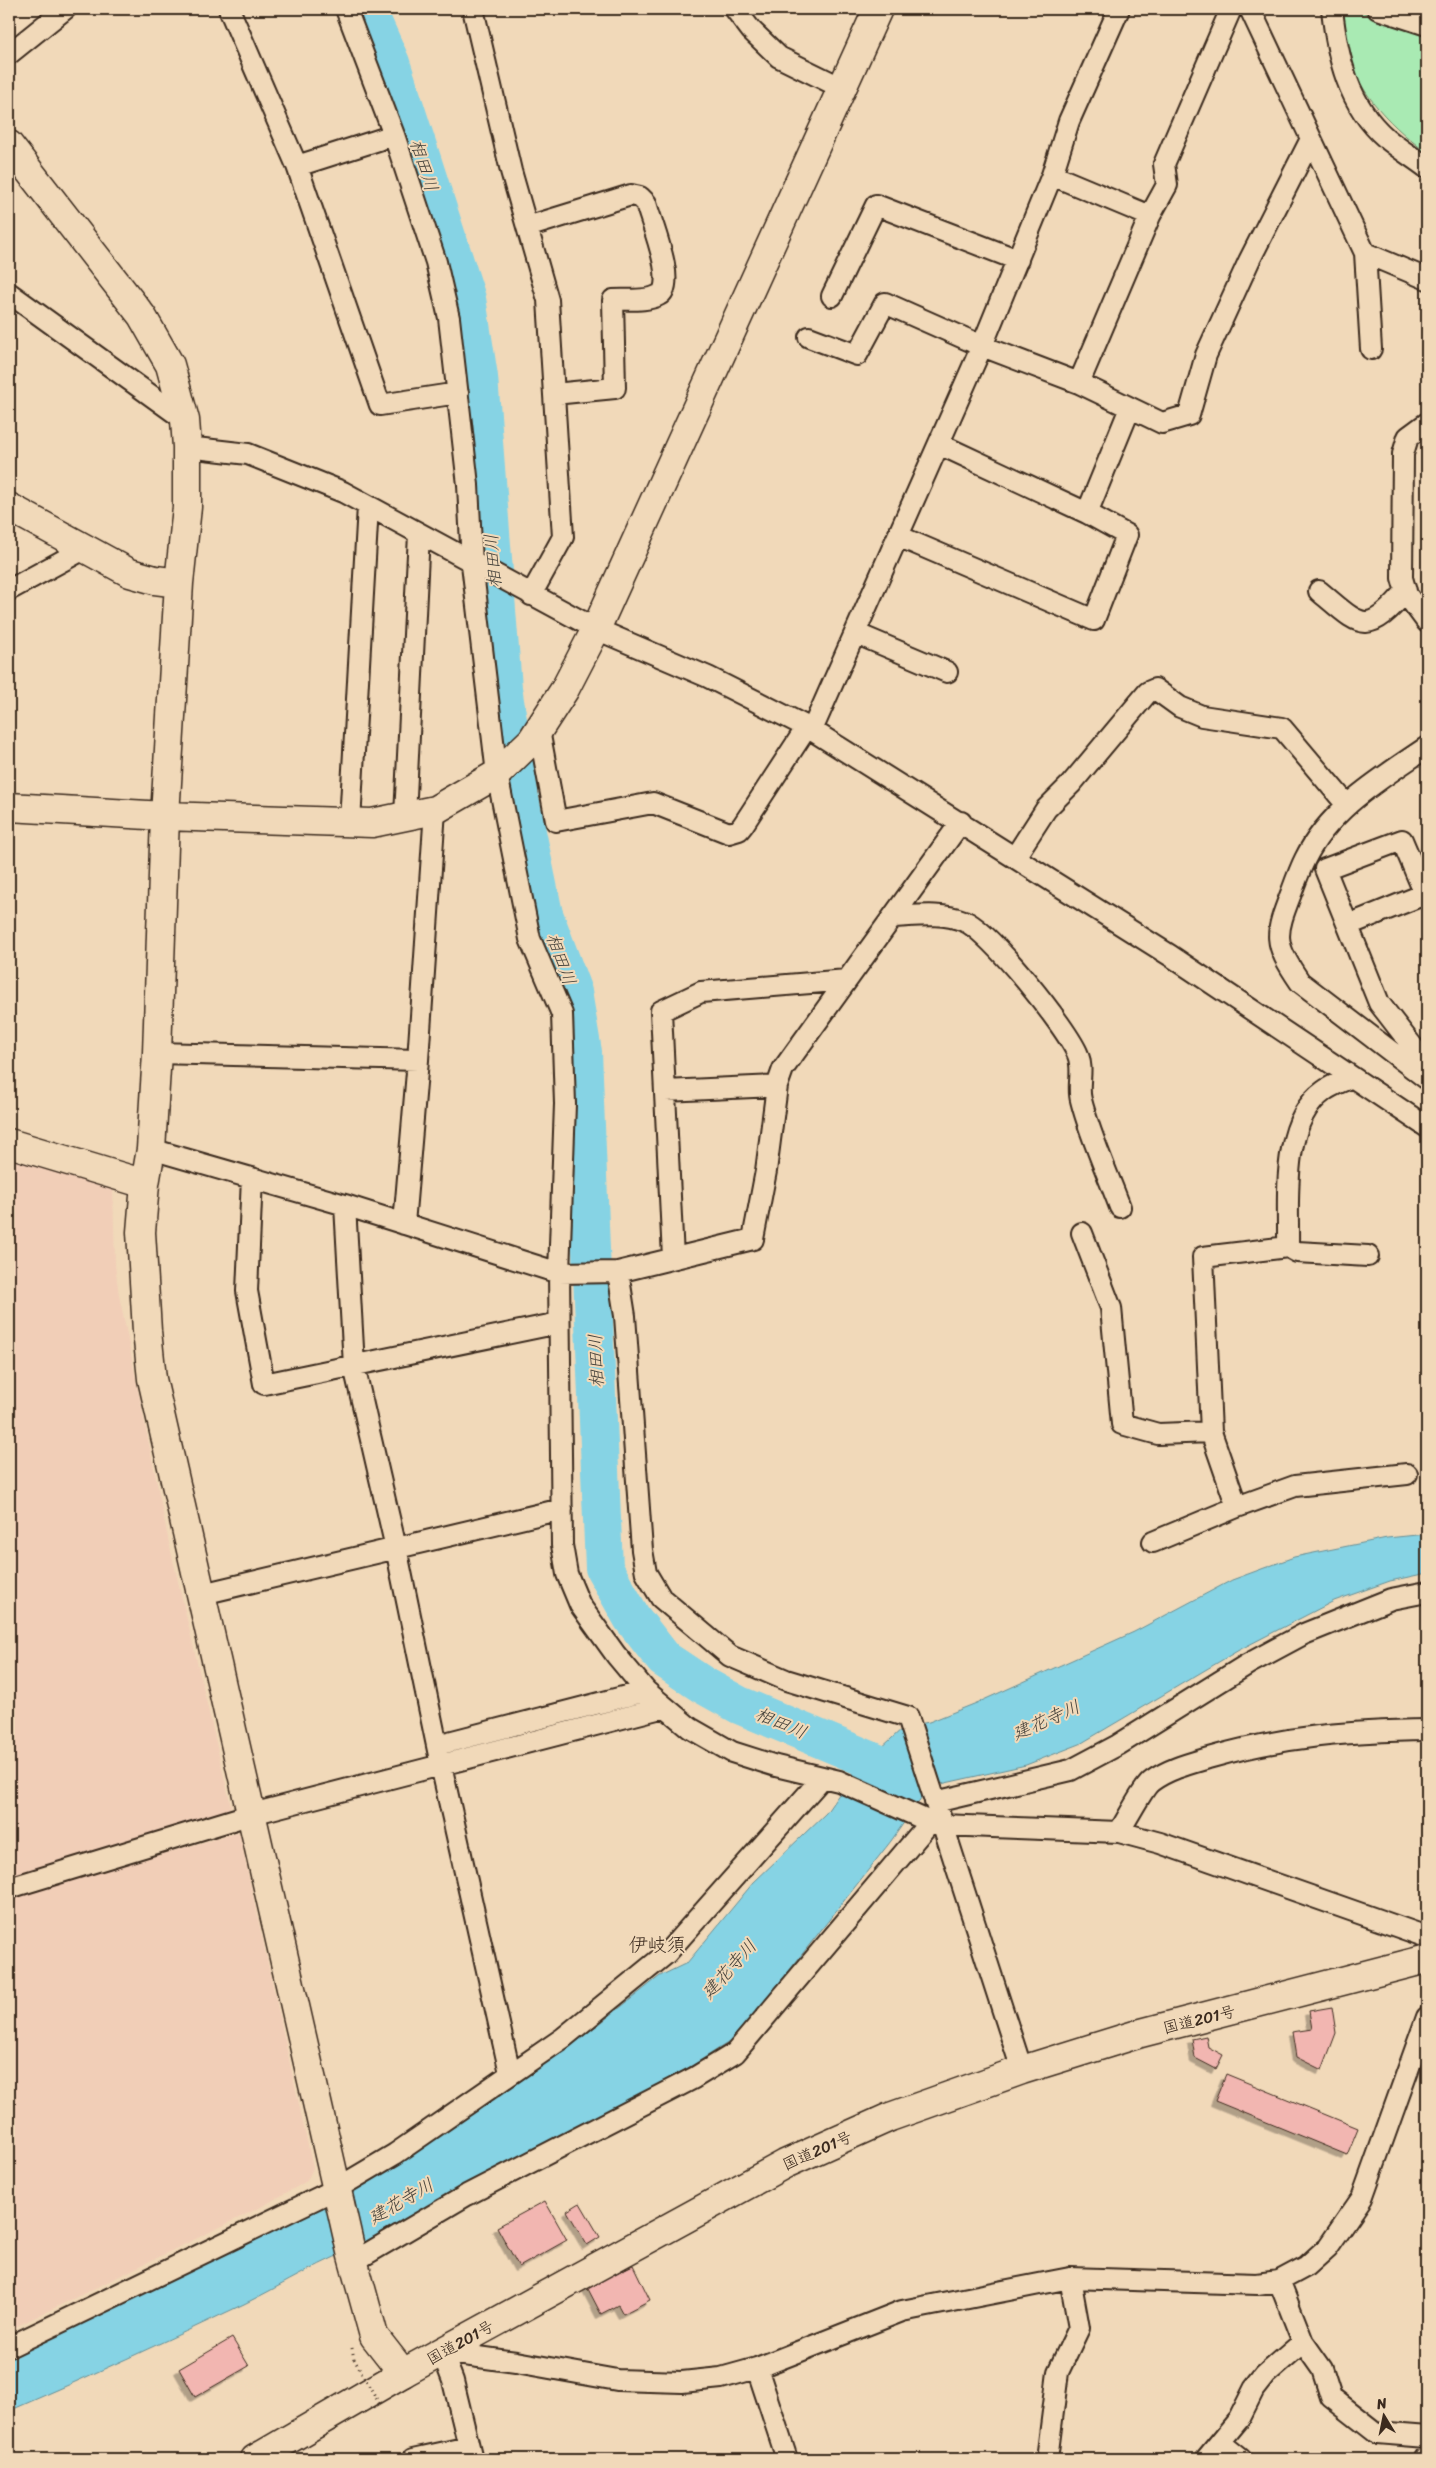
<svg xmlns="http://www.w3.org/2000/svg" width="1436" height="2468" viewBox="0 0 1436 2468" font-family="Sriracha,'Klee One',sans-serif">
<style>
.built{fill:#f1ceb7}
.green{fill:#a9eab3;stroke:#728a68}
.water{fill:#86d3e4;stroke:#688f95}
.lines{fill:none;stroke-linecap:round;stroke-linejoin:round}
.river{stroke:#86d3e4;stroke-width:38}
.building{fill:#f2b6b1;stroke:#3b2a1e;filter:url(#shadow)}
.street-casing{stroke:#3b2a1e;stroke-width:24}
.secondary-casing{stroke:#3b2a1e;stroke-width:31}
.highway-casing{stroke:#3b2a1e;stroke-width:31}
.path{stroke:#3b2a1e;stroke-width:3;stroke-dasharray:1 4;stroke-linecap:butt}
.street{stroke:#f1d9b9;stroke-width:20}
.secondary{stroke:#f1d9b9;stroke-width:28}
.highway{stroke:#f1d9b9;stroke-width:28}
.path-bridge{stroke:#3b2a1e;stroke-width:3;stroke-dasharray:1 4;stroke-linecap:butt}
.labels{text-anchor:middle;stroke-width:4;stroke-linejoin:round;paint-order:stroke}
.street-label{font-size:16px;fill:#3b2a1e;stroke:#f1d9b9}
.water-label{font-size:18px;font-style:italic;fill:#46433c;stroke:#f1d9b9}
.quarter-label{font-size:19px;fill:#3b2a1e;stroke:#f1d9b9}
</style>
<defs>
<filter id="shadow"><feDropShadow dx="-4.5" dy="4.5" stdDeviation="0" flood-color="#0004"/></filter>
</defs>
<rect width="100%" height="100%" fill="#f1d9b9"/>
<filter id="ink" filterUnits="userSpaceOnUse"><feTurbulence type="fractalNoise" baseFrequency=".02" numOctaves="2"/><feDisplacementMap in="SourceGraphic" scale="10" xChannelSelector="R" yChannelSelector="G"/><feConvolveMatrix kernelMatrix="1 2 1 2 8 2 1 2 1" color-interpolation-filters="sRGB"/></filter>
<g filter="url(#ink)">
<!-- built -->
<path class="built" d="M9,1158L113,1189L115,1265L119,1295L169,1543L231,1806L222,1816L9,1881Z
M239,1832L313,2168L307,2181L261,2207L9,2330V1898Z"/>
<!-- green -->
<path class="green" d="M1340,9H1352L1427,33V153C1393,127 1361,97 1348,55C1344,40 1343,24 1340,9Z"/>
<!-- water -->
<path class="water" d="M1427,1534V1573L1390,1581L1334,1601L1239,1650L1080,1744L1026,1765L941,1784L926,1791L891,1841L737,2037L693,2065L367,2244C323,2259 285,2284 244,2304C166,2341 88,2377 9,2411V2359L252,2241L317,2205L360,2187L405,2159L514,2081L598,2025L660,1976L687,1963L753,1883L826,1813L853,1774L904,1727L929,1722L979,1702L1134,1632L1232,1580L1294,1557L1387,1538Z"/>
<g class="lines">
<!-- river -->
<path class="river" d="M367,9L391,63L467,299L479,377L503,688L520,798L544,914L573,992L583,1052L604,1568L632,1618L664,1659L703,1685L739,1705L892,1769"/>
</g>
<!-- building -->
<path class="building" d="M1332,2007L1336,2033L1322,2070L1296,2057L1292,2032L1312,2029L1309,2011Z
M1206,2036L1208,2047L1223,2055L1216,2069L1195,2058L1192,2039Z
M1226,2074L1358,2128L1347,2155L1215,2101Z
M545,2201L567,2240L519,2267L497,2227Z
M580,2203L600,2237L587,2245L567,2211Z
M633,2265L650,2300L623,2314L618,2305L601,2314L587,2287Z
M232,2338L249,2366L195,2397L179,2369Z"/>
<g class="lines">
<defs>
<path id="street" d="M229,9L297,166L380,405L458,393
M346,9L394,135L436,262L449,318L468,485L472,564L497,774L530,939L562,1014L565,1104L559,1273L562,1545L567,1574L580,1605L616,1655L646,1691L690,1728L732,1752L776,1766L839,1781L930,1822L942,1825L1119,1832L1160,1843L1427,1937
M473,9L511,171L548,300L563,537L531,595
M735,9L751,30L779,57L840,87
M1250,9L1365,253L1427,279
M1332,9C1337,56 1348,105 1386,138C1399,149 1414,158 1427,168
M1378,9L1427,25
M9,54L65,9
M297,166L394,135
M1052,175L1150,216
M527,227L631,195L640,197L646,203C650,220 678,285 659,295C647,302 626,299 613,300L615,388L554,394
M1365,253L1371,349
M9,293L185,420
M832,296L876,205L1018,260
M809,337L857,355L885,303L982,346L1079,383L1162,423L1189,415L1206,355L1249,261L1311,139
M1079,383L1150,216L1167,185L1164,164L1231,9
M1427,423L1408,437L1403,454L1402,578L1407,595L1427,622
M939,444L1087,513
M187,447L248,454L343,492L596,629L708,677L807,727L1171,956L1427,1127
M898,536L1094,620L1127,535L1087,513L1130,408
M9,590L86,548
M1319,591C1361,626 1366,638 1406,591
M855,633L947,672
M539,730L556,821L653,803L729,833L739,830L743,825L807,727
M812,730L982,346L1052,175L1069,121L1119,9
M1427,747C1382,778 1330,808 1305,859C1300,869 1296,880 1292,891C1275,935 1272,941 1300,982L1427,1079
M405,816L419,534
M350,822L368,506
M1015,857L1046,809L1071,784L1148,692L1155,689L1180,707L1202,716L1282,728L1347,805
M893,917C916,916 942,912 964,921C989,930 1068,1029 1078,1055C1084,1070 1077,1086 1081,1100C1090,1136 1107,1172 1120,1207
M1348,925L1425,894
M157,1053L418,1060L435,810
M1412,1067L1417,1052L1379,1003L1325,869L1402,840L1427,899
M1351,1077C1342,1082 1332,1085 1324,1091C1280,1122 1289,1200 1288,1247L1203,1257L1211,1432L1237,1507L1295,1486L1407,1474
M665,1091L777,1086
M151,1149L345,1205L559,1273L618,1272L753,1239L766,1171L777,1086L783,1069L961,822
M252,1178L247,1291L264,1384L559,1323
M404,1224L418,1060
M1082,1233L1111,1308L1122,1424L1158,1434L1211,1432
M1288,1247L1297,1252L1368,1256
M673,1258L661,1011L701,992L847,980
M618,1272L625,1316L642,1550L646,1573L661,1598L730,1656L786,1680L908,1717L1022,2070
M1153,1542L1237,1507
M202,1594L562,1509
M437,1745L646,1691
M935,1802L1071,1770L1118,1745L1248,1664L1304,1634L1391,1599L1427,1592
M1119,1832C1126,1821 1144,1786 1152,1781C1170,1768 1192,1763 1212,1757C1285,1736 1352,1731 1427,1730
M9,1888L252,1814L441,1765L396,1548L354,1366L345,1205
M510,2073L441,1765L665,1707
M353,2262L467,2195L694,2078L735,2053L930,1822
M1279,2281L1303,2342L1322,2369L1331,2397L1377,2433L1427,2437
M9,2347L336,2189L395,2154L563,2038L666,1954L823,1777
M757,2368L787,2459
M1221,2443L1241,2459
M413,2459L469,2447
M472,2459L453,2381L442,2352L516,2362L617,2380L682,2382L721,2378L757,2368L902,2311L1070,2278L1257,2284L1279,2281L1307,2266L1328,2247L1362,2198L1427,2017
M1047,2459L1058,2372L1079,2328L1070,2278
M1206,2459L1239,2419L1254,2389L1265,2375L1303,2342
M1425,2459L1427,2456"/>
<path id="secondary" d="M9,145L142,316L170,365L185,420L187,447V507L179,583L165,816L157,1053L151,1149L145,1184L141,1232L147,1331L152,1379L352,2256L374,2336L403,2373
M9,507L130,573L155,580L179,583
M9,807L165,816L372,823L435,810L497,774L532,740L565,689L596,629L878,9
M9,1143L145,1184"/>
<path id="highway" d="M255,2459L403,2373L785,2164L890,2117L1022,2070L1141,2033L1427,1959"/>
</defs>
<!-- street casing -->
<use href="#street" class="street-casing"/>
<!-- secondary casing -->
<use href="#secondary" class="secondary-casing"/>
<!-- highway casing -->
<use href="#highway" class="highway-casing"/>
<!-- path -->
<path class="path" d="M352,2348L354,2359"/>
<!-- street -->
<use href="#street" class="street"/>
<!-- secondary -->
<use href="#secondary" class="secondary"/>
<!-- highway -->
<use href="#highway" class="highway"/>
<!-- path-bridge -->
<path class="path-bridge" d="M354,2359L380,2405"/>
</g>
</g>
<g class="labels">
<!-- street labels -->
<g class="street-label">
<text transform="translate(1199 2019) rotate(-14)" y="6">国道201号</text>
<text transform="translate(817 2150) rotate(-24)" y="6">国道201号</text>
<text transform="translate(460 2342) rotate(-29)" y="6">国道201号</text>
</g>
<!-- water labels -->
<g class="water-label">
<text transform="translate(424 165) rotate(72)" y="6">相田川</text>
<text transform="translate(493 561) rotate(-94)" y="6">相田川</text>
<text transform="translate(561 959) rotate(70)" y="6">相田川</text>
<text transform="translate(596 1361) rotate(-92)" y="6">相田川</text>
<text transform="translate(1046 1720) rotate(-24)" y="6">建花寺川</text>
<text transform="translate(781 1723) rotate(23)" y="6">相田川</text>
<text transform="translate(729 1969) rotate(-48)" y="6">建花寺川</text>
<text transform="translate(401 2201) rotate(-30)" y="6">建花寺川</text>
</g>
<!-- quarter labels -->
<g class="quarter-label">
<text x="657" y="1951">伊岐須</text>
</g>
</g>
<!-- margin -->
<rect width="1436" height="2468" fill="none" stroke="#f1d9b9" stroke-width="30"/>
<rect x="15" y="15" width="1406" height="2438" fill="none" stroke="#3b2a1e" stroke-width="2" filter="url(#ink)"/>
<!-- north arrow -->
<g transform="translate(1384 2416) rotate(350)" stroke="#f1d9b9" stroke-width="4" paint-order="stroke">
<path d="M0-4L9 19L0 12L-9 19Z" fill="#3b2a1e"/>
<text y="-8" font-size="14" font-weight="bold" text-anchor="middle" fill="#3b2a1e">N</text>
</g>
</svg>
